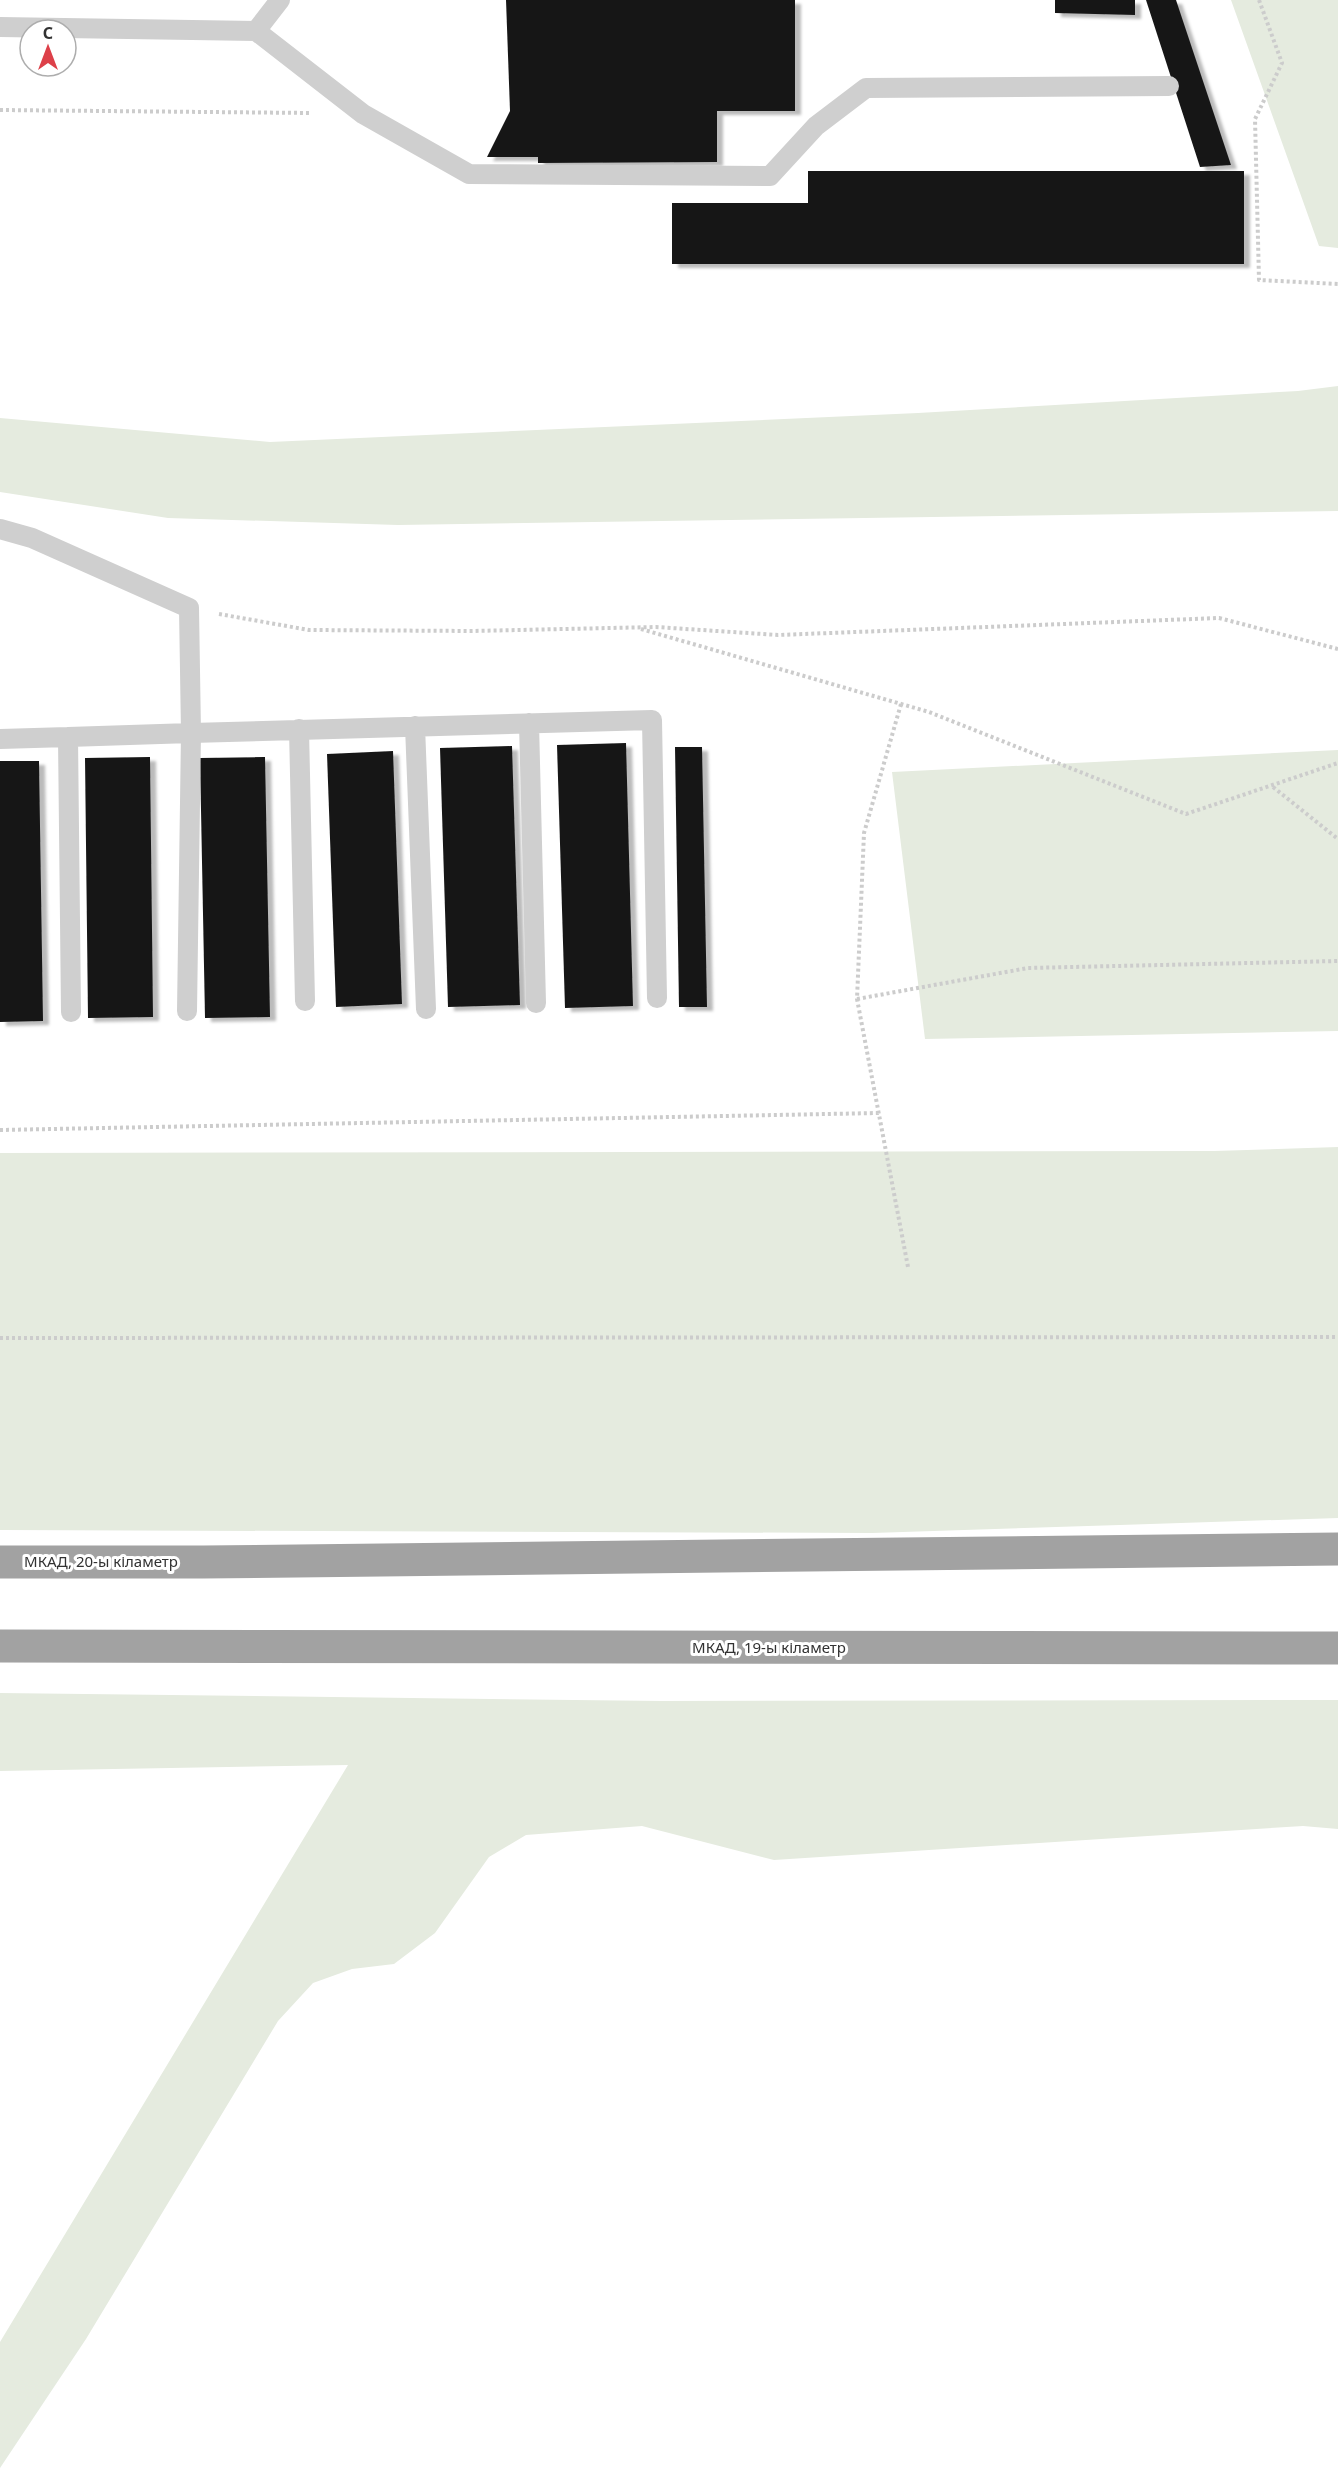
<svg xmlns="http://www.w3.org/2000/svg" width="1338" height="2484" viewBox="0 0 1338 2484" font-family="'Noto Sans',sans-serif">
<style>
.green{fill:#e5ebdf}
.building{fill:#191919;filter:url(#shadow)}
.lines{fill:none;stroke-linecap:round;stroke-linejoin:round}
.path{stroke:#ccc;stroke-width:4;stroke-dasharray:3 3;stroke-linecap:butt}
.service{stroke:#cfcfcf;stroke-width:20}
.trunk{stroke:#a2a2a2;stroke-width:33}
.labels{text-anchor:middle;stroke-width:6;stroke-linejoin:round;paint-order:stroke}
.street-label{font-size:15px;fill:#323232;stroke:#fff}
</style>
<defs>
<filter id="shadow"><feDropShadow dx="6" dy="4" stdDeviation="1.5" flood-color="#0004"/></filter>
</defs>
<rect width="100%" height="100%" fill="#fff"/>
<!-- green -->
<path class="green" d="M1231,0H1338V248L1319,246Z
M1338,386V511L398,525L168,518L0,492V418L270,442L918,413L1298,391Z
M1338,750V1031L925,1039L892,772Z
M1338,1147V1518L872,1533L0,1530V1153L1214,1151Z
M0,1693L662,1701L1338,1700V1829L1303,1826L774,1860L642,1826L526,1835L489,1857L435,1933L394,1964L352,1969L313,1983L278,2021L86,2339L0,2468V2342L348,1765L0,1771Z"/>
<!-- building -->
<path class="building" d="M506,0H795V111H717V162L538,163V157H487L510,111Z
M1055,0H1135V15L1055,13Z
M1146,0H1176L1231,165L1200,167Z
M808,171H1244V264H672V203H808Z
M626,743L633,1006L565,1008L557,745Z
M512,746L520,1005L448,1007L440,748Z
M675,747H702L707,1007H679Z
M393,751L402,1004L336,1007L327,754Z
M150,757L153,1017L88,1018L85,758Z
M265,757L270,1017L205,1018L200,758Z
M0,761H39L43,1021L0,1022Z"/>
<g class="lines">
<!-- path -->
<path class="path" d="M1259,0L1282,63L1255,119L1259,280L1338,284
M0,110L311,113
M219,614L309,630L472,631L656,627L778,635L1219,618L1338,649
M641,629L929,712L1186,814L1338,763
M901,704L864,833L857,999L908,1267
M1273,787L1338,839
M857,999L1028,968L1338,961
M0,1130L879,1113
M0,1338L1338,1337"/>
<!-- service -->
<path class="service" d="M0,27L256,31L363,114L469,174L770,176L816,126L866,88L1169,86
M256,31L280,0
M0,529L32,538L189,608L191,733L652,720L657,998
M529,723L536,1003
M415,726L426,1009
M299,729L305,1001
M0,739L68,737
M71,1012L68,737L191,733L187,1011"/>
<!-- trunk -->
<path class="trunk" d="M0,1562H203L1338,1549
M0,1646L1338,1648"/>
</g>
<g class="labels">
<!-- street labels -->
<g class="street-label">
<text x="101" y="1567">МКАД, 20-ы кіламетр</text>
<text x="769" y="1653">МКАД, 19-ы кіламетр</text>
</g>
</g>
<!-- north arrow -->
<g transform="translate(48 48)"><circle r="28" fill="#ffffff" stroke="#adadad" stroke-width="1.5"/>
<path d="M0-4.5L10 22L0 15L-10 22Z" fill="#dd4049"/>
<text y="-9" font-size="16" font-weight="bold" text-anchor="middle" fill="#323232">С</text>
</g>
</svg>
